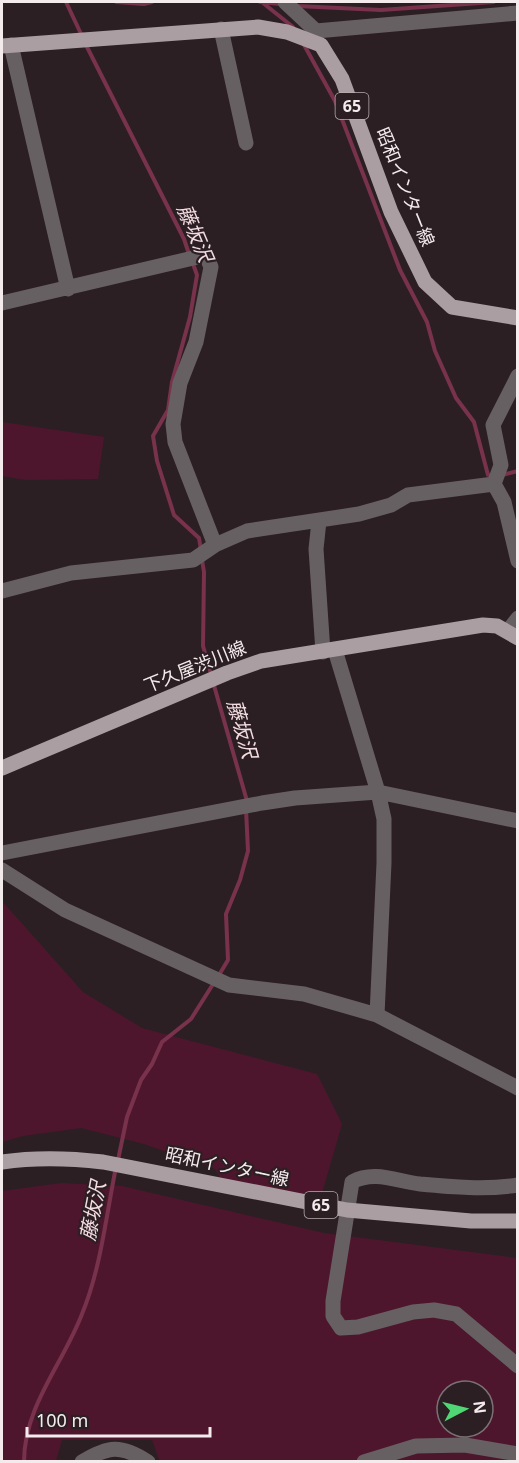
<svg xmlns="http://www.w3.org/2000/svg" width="519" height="1463" viewBox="0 0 519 1463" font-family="'Noto Sans','Noto Sans JP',sans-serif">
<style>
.green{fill:#4e162d;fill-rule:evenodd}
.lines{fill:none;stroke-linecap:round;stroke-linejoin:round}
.stream{stroke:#79324c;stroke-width:4}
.minor{stroke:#676062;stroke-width:15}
.major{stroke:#ab9ea2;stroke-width:15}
.labels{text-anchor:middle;stroke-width:4.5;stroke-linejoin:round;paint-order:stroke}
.shield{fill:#2b1f23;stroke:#b8aeb0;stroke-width:1.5}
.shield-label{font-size:16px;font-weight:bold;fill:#f4ebed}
.street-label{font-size:18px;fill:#f4ebed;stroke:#2b1f23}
.water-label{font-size:20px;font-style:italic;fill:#f3dce2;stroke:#2b1f23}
</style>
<rect width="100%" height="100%" fill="#2b1f23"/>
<!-- green -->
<path class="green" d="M2,422L104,437L98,479L26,480L2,476Z
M2,901L83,992L142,1028L317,1074L342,1124L320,1200L225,1187L215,1169L144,1144L81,1128L23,1136L2,1142Z
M61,1183L122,1186L324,1233L517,1258V1461L160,1462L152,1440H62L56,1461L2,1462V1191ZM447,1391H483V1427H447Z"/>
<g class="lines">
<!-- stream -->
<path class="stream" d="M66,2L82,36
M116,2L144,4L152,2
M260,2L281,4
M263,3L293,27
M297,6L381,10L494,2
M85,43L184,239L189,254
M303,43L335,101L400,270L427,322L435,351L456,398L474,422L488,475H492
M192,261L197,275L190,317L172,382L168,410L153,436L157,461L174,515L199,538L201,550
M502,475L518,471
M202,560L204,572L203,646L211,674
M213,682L247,801
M219,975L228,960L226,914L240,880L248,851L246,809
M118,1160L127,1117L141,1080L152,1064L162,1042L191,1019L215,981
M24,1462C24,1406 63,1364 82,1314C101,1268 106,1216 116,1167"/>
<!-- minor -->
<path class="minor" d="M285,2L316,31
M221,29L246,143
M312,41L316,31L518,13
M11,45L68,289
M2,303L206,255L211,267L196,342L180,383L173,424L175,442L215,545
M518,376L493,425L501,465L494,484L504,502L518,561
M319,521L316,549L323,652
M2,591L71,573L193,560L215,545L247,531L359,514L391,505L408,495L494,484
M508,631L518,618
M335,650L378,792L384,819V863L377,1015
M2,853L262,803L295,798L378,792L518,821
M2,870L65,910L229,985L304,994L377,1015L518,1088
M518,1185C486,1190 452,1187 420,1184C396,1181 374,1170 352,1182L333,1301V1316L341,1328L358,1327L413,1312L434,1310L456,1314L518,1366
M82,1462C108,1446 121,1444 148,1462
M364,1462L416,1446L465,1445L518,1454"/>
<!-- major -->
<path class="major" d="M2,46L258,27L287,32L321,45L342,79L391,212L425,282L452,307L518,318
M2,768L227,673L261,661L483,625L497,626L518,638
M2,1162C36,1157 69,1158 103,1162L347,1210L471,1221H518"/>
</g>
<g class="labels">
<!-- shield labels -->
<g class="shield">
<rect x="335.5" y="93" width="33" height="26" rx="4.5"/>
<rect x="304.5" y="1192" width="33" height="26" rx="4.5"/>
</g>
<g class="shield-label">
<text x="352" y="112">65</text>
<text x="321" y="1211">65</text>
</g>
<!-- street labels -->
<g class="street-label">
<text transform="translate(405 187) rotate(68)" y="6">昭和インター線</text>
<text transform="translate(195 667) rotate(-22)" y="6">下久屋渋川線</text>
<text transform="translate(227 1167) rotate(12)" y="6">昭和インター線</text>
</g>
<!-- water labels -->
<g class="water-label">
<text transform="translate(195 233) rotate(67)" y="7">藤坂沢</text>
<text transform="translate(242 729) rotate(74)" y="7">藤坂沢</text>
<text transform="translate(93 1211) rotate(-79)" y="7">藤坂沢</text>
</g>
</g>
<!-- border -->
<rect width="519" height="1463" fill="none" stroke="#f4ebed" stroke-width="6"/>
<!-- north arrow -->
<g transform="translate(465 1409) rotate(83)"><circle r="28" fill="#2b1f23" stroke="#7b7174" stroke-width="1.5"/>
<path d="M0-4.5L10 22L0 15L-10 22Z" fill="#50d674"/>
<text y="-9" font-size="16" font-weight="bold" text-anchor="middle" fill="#f4ebed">N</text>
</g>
<!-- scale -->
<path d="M27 1427v9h183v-9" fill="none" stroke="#f4ebed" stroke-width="3"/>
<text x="36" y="1427" font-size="18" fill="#f4ebed" stroke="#2b1f23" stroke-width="4.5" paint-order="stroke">100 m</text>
</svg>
